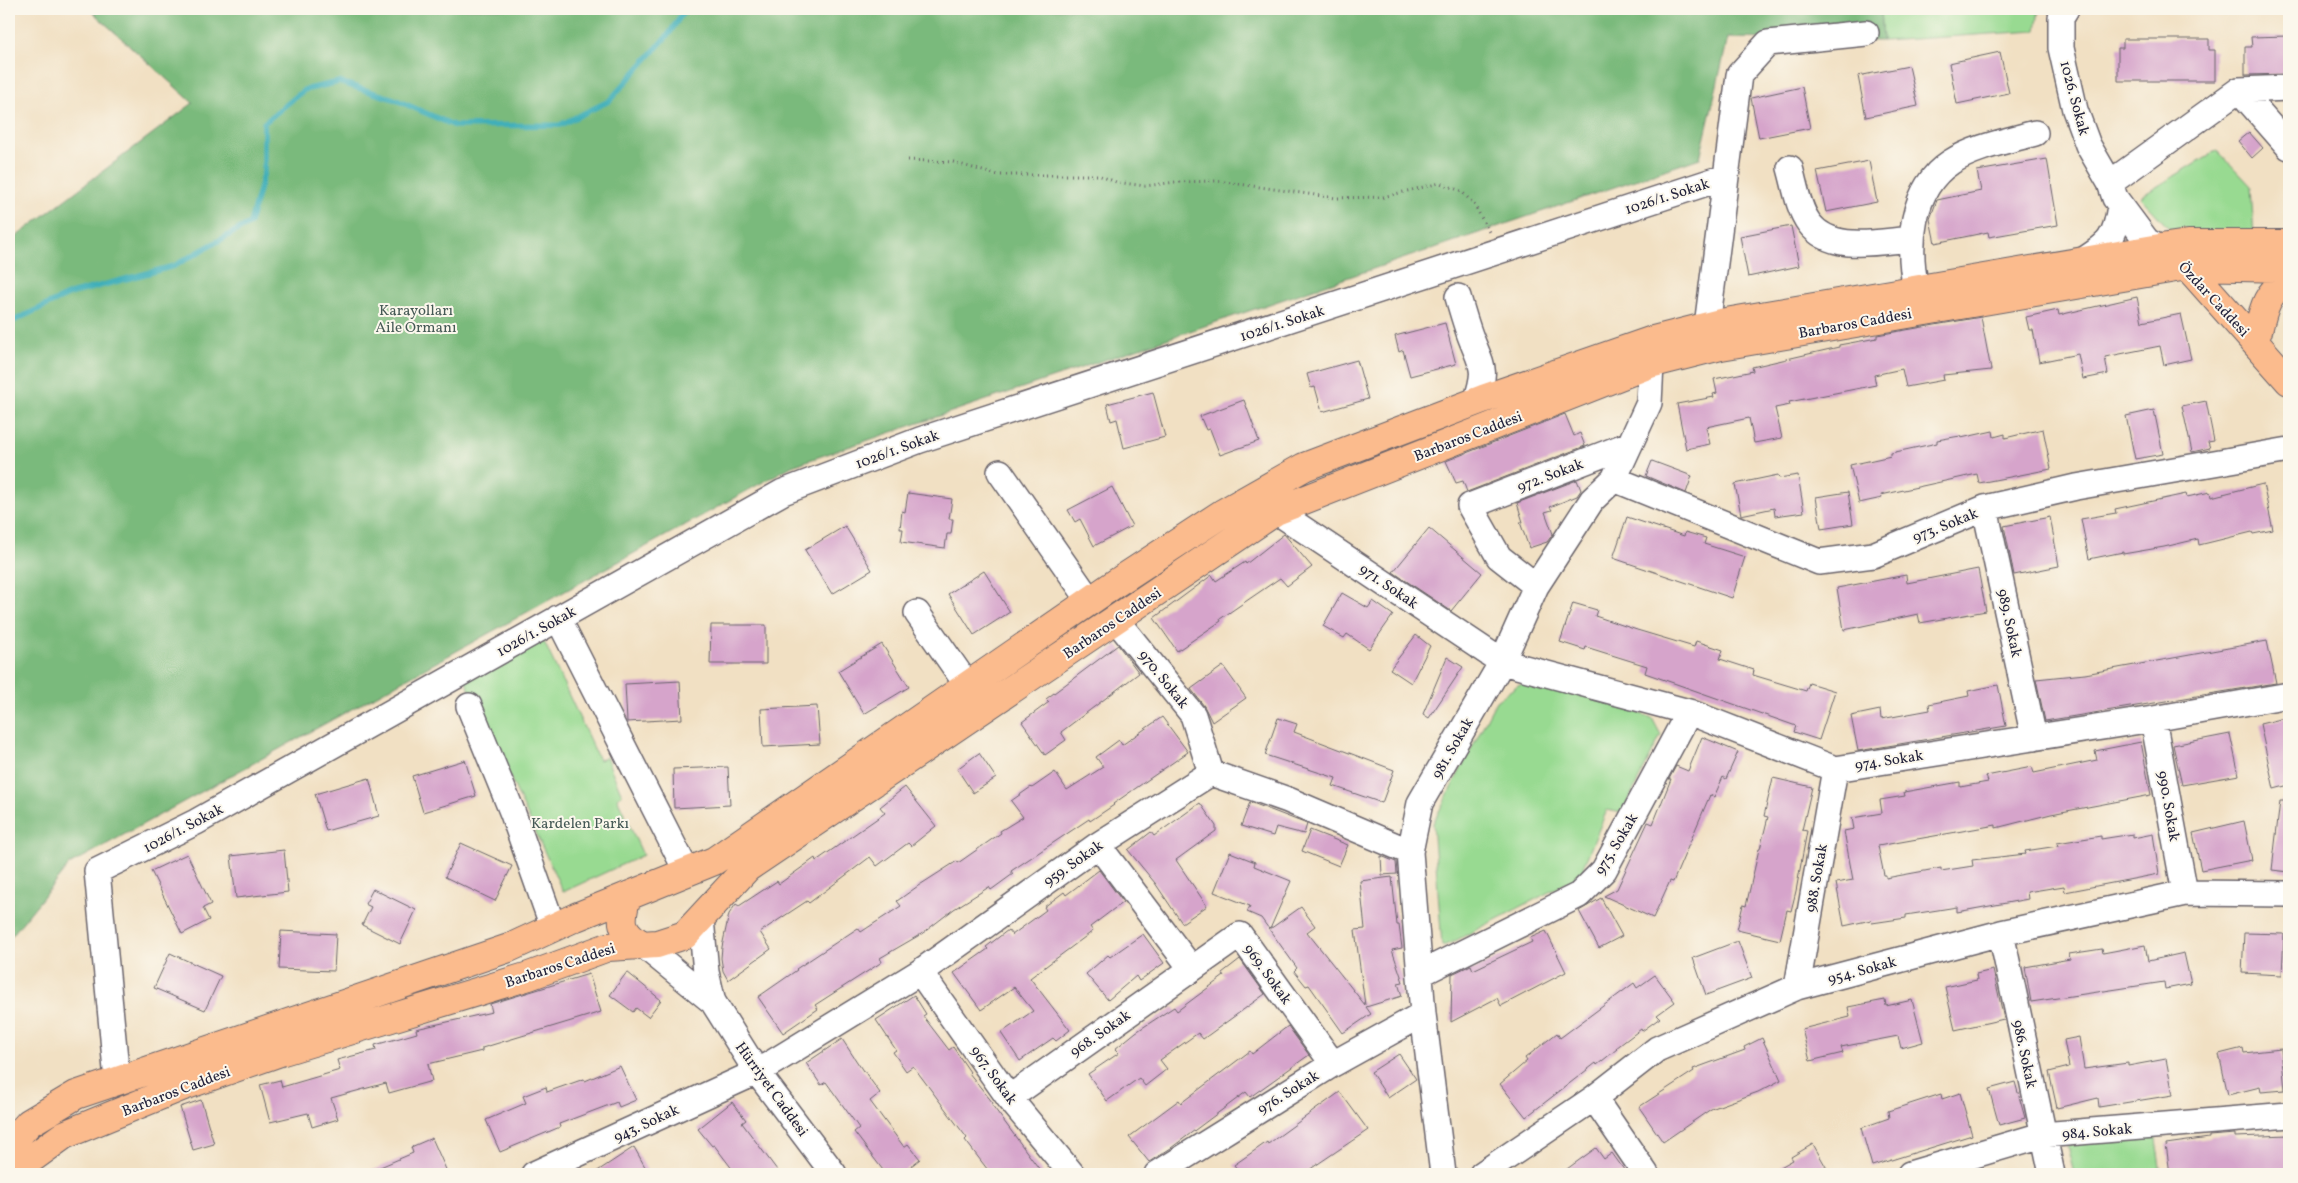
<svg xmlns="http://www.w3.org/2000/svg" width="2298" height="1183" viewBox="0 0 2298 1183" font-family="Vollkorn,serif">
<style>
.green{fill:#98da91;stroke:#5d7e66}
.forest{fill:#7aba7b;stroke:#4e6e5b}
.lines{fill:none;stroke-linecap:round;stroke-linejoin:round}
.stream{stroke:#3fafb9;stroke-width:5.5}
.building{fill:#d6a4cb}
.minor-casing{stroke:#6a646b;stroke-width:28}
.major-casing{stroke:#6a646b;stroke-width:30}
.path{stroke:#6a646b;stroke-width:3;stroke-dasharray:1 4;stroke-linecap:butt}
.minor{stroke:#fff;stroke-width:25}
.major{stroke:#fbbb8d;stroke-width:28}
.labels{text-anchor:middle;stroke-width:4;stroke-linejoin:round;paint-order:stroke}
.street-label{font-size:15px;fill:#22223b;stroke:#fbf7ec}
.park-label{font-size:15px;fill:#455955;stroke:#fbf7ec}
</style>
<rect width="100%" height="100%" fill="#fbf7ec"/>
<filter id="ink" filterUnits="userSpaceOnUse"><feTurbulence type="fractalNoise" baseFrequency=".02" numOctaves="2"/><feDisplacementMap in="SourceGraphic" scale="10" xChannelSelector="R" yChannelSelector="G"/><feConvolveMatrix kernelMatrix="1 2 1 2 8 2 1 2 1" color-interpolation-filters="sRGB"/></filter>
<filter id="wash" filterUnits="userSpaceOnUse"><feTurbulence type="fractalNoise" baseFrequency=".0096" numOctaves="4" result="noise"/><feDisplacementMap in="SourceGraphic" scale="20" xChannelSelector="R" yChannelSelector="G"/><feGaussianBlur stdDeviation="1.12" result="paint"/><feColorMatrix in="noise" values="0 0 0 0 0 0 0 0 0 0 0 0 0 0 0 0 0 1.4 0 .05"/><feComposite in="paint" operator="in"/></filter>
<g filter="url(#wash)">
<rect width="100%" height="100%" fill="#f1e0c3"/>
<!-- green -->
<path class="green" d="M1881,9H2039L2036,31L1883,41Z
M2217,150L2251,186L2254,238L2179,239L2140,197Z
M541,635L599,760L606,757L622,795L617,798L643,855L563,892L461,671Z
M1546,678L1652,718L1661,735L1622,813L1607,810L1583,867L1588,872L1451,943L1442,946L1433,823L1496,701L1518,685Z
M2155,1132L2161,1174H2074L2067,1146Z"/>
<!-- forest -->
<path class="forest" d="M89,9H1881L1883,41L1728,38L1700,158L792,466L69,865L9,939V242L193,103Z"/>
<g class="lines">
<!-- stream -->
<path class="stream" d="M9,323L70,294L174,266L250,223L264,172V123L304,90L339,82L394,99L455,126L560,125L609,101L669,34L685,9"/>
</g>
<g id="blocks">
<!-- building -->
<path class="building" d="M2288,36L2289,74L2245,75V47H2252L2251,37Z
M2123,39H2209V50H2215V81H2118V48H2123Z
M2000,52L2009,93L1957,104L1949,63Z
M1909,66L1918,106L1866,117L1858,76Z
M1802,87L1810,128L1759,138L1751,98Z
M2249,132L2263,148L2252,158L2238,141Z
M2047,159L2058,225L1989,237L1988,232L1935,243L1930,219L1937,200L1981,191L1977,171Z
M1869,161L1877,202L1826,212L1817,171Z
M1791,226L1799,266L1748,277L1740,236Z
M2137,297L2142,322L2181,314L2191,359L2164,365L2160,346L2105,357L2108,374L2083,379L2078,354L2039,362L2033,330H2029L2026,317L2058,310L2059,315Z
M1981,317L1991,370L1943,375L1944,380L1906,387L1902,369L1874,375L1876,385L1789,402L1790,405L1775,408L1782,438L1754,443L1749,418L1706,427L1710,444L1686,449L1677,404L1714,397L1713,394L1717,393L1714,379L1753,371L1752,367L1839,347V345L1877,338V335Z
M1445,323L1456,364L1410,376L1403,350L1399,352L1395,336Z
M1357,360L1368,399L1322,412L1315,387L1311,388L1307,374Z
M1153,392L1165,437L1124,448L1117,419L1111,421L1107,404Z
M1244,400L1259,441L1220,455L1210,429L1206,430L1200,416Z
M2206,401L2214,441L2208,442L2210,448L2192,452L2182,406Z
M2154,410L2163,454L2135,459L2126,416Z
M1565,414L1574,436L1580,433L1585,446L1467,492L1463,481L1456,483L1446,461Z
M2043,429L2051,469L1979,483L1977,474L1881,495L1882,498L1859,503L1850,465L1891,456V453L1937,443V440L1960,436L1961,438L1993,431L1994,437L2005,434V438Z
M1652,461L1692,476L1686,493L1646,476Z
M1778,475L1779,478L1798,475L1804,512L1775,516L1774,508L1741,515L1735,484Z
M1577,480L1581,490L1577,496L1550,507L1552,510L1545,512L1553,534L1547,542L1529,548L1520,522H1523L1517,503Z
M2263,484L2273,530L2253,534L2252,532L2199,545L2198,539L2164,547L2123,554V552L2089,559L2081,519L2116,513L2115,509L2186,494L2187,497L2210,492L2211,497Z
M1112,487L1132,526L1094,546L1080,519L1075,522L1068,510Z
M1848,492L1853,524L1821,529L1816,497Z
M908,493L952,499L949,519H953L951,534H947L945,548L901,542L903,529H900L902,511L905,512Z
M1627,517L1684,536L1685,532L1706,538L1704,544L1745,557L1732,598L1613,558Z
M2050,517L2059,566L2014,575L2004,526Z
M845,526L872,570L832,594L805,550Z
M1429,528L1482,573L1451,611L1393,572Z
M1284,534L1312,567L1287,586L1280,578L1220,619L1221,621L1177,651L1154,618L1212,575L1216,581L1245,562L1246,564Z
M1978,569L1986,611L1920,623L1918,614L1844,630L1837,588L1906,575L1907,583Z
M984,571L1010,612L974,635L948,594Z
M1342,593L1368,608L1373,601L1393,615L1369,649L1347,634L1344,638L1323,626Z
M1573,603L1597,610L1595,616L1637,630L1694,647L1696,641L1723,650L1720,659L1754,670L1753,675L1806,691L1809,683L1835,691L1819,740L1794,732L1796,726L1645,673L1647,666L1586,647L1585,650L1560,642Z
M711,625H766V664H710Z
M1416,635L1430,646L1411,683L1390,669Z
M2267,641L2276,683L2045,721L2036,679L2085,674Z
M882,644L909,687L864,714L838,671Z
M1118,645L1139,673L1061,732L1066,740L1045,755L1022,722L1049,702L1046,699Z
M1447,657L1463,667L1429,718L1423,714Z
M1223,666L1246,698L1212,722L1204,706L1191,689Z
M680,681L682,719L627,722L625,684Z
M1998,685L2006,726L1858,751L1851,716L1880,710L1881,719L1930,710L1929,704L1969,696L1968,691Z
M817,706L820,744L763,747L761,709Z
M1162,717L1188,752L1113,804L1114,805L1090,821L1089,819L1011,871L1013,874L991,890L989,887L954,909L923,933L880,958L882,962L815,1005L818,1009L783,1033L758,997L797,970L796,969L858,928L861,932L901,906L897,901L918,886L957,861L958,863L1001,833L1000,831L1023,817L1011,801L1031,787L1032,788L1055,772L1067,790L1103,767L1096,757L1119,740L1122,745Z
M2289,717V785L2274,789L2260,724Z
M1278,718L1297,724L1294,732L1394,770L1382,803L1333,786L1336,778L1265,755Z
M2230,734L2239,775L2182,785L2173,745Z
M1702,737L1738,752L1726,779L1723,777L1714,797L1710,795L1673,882L1670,881L1653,918L1604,896L1617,889L1648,822L1653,824L1671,779H1669L1676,766L1688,771Z
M2141,742L2151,795L2051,814L1996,828V825L1878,846L1884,875H1886V878L1941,868V871L1973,866L1972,860L2026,854L2025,851L2058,846L2057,843L2101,836V839L2133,834V838L2153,834L2159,874L2065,892L2064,886L2027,892L2028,899L1968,910L1957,912V907L1906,915V918L1872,923L1871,920L1844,926L1836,883L1853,880L1844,831L1854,829L1852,818L1882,813L1880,800L1905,796L1904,792L1960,782V787L1988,782L1986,776L2032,767L2034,773L2097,760L2095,751Z
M979,753L996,778L973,793L957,769Z
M465,760L476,796L423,812L412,776Z
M728,767L730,805L674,808L673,769Z
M369,778L379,816L326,831L315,794Z
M1773,778L1812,787L1802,830L1807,831L1796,891L1791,911L1787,910L1780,940L1737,930L1743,905L1746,906L1759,849H1760L1768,817L1764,816Z
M905,787L936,826L911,846L908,843L877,866L870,857L809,903L807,901L760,932L771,949L728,980L723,971L721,958L722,947L729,914L736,904L739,906L777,881L779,884L815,858L816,861L885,813L880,807Z
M2280,801H2289V872L2272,870Z
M1250,802L1307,824L1304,834L1276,827L1273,836L1241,826Z
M1200,803L1216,826V831L1176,860L1207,906L1182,923L1155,883L1128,850L1151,832L1154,836Z
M2244,821L2252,860L2201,870L2193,833Z
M1310,830L1348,845L1339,866L1302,851Z
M461,843L512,866L495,901L445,877Z
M284,850L288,892L236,898L231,856Z
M1230,852L1255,862L1254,866L1291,881L1270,929L1301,907L1315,926L1307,932L1365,1005L1355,930L1365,929L1360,881L1392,877L1397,925H1399L1402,948L1392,950L1403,982L1398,983L1402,996L1366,1007L1371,1014L1343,1033L1309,985L1306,986L1294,971L1297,968L1261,918L1247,912L1250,906L1214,892Z
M187,854L211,904L203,908L209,920L182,934L151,871Z
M1381,856L1396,862L1397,874L1382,875Z
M1099,870L1123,902L1090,927L1093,931L1030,978L1070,1030L1056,1041L1053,1038L1020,1061L1001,1033L1033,1011L1014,987L981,1010L954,973L988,949L986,947L1008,930L1012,935L1046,910L1044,907L1064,892L1066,895Z
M373,889L416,910L400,944L362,925L371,907L365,904Z
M1601,898L1622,936L1599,948L1579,911Z
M281,931L336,934L334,971L279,969Z
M1546,931L1566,972L1501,1006L1497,998L1451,1022L1452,974L1471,965L1473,970L1532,942L1530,938Z
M2244,933L2284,934L2282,975L2242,973Z
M1143,934L1164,963L1139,981L1136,976L1108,1000L1086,974L1108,955L1110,957Z
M1738,941L1752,978L1706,995L1693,958Z
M2145,945L2148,961L2184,953L2191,984L2165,989L2164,982L2031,1002L2025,967L2070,959L2069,954L2102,949L2103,953Z
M170,953L221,976L205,1010L154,988Z
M1240,959L1265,994L1203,1039L1198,1033L1160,1060L1167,1069L1145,1086L1139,1078L1107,1101L1088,1074L1119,1053L1115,1049L1136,1032L1174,1007L1177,1011L1224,976L1222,973Z
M1993,970L2004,1019L1955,1030L1945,987L1977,980L1976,974Z
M627,972L661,1000L648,1017L636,1008L633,1012L610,995Z
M589,974L601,1012L482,1048V1051L428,1064L432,1081L389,1093L386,1083L331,1098L338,1119L312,1127L308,1113L270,1122L260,1085L280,1080L282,1087L340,1070L337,1060L376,1050L375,1045L417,1033L416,1029L492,1012L490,1004Z
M1655,975L1675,1002L1657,1015L1660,1018L1642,1031L1641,1029L1616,1048L1617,1049L1597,1065L1596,1063L1526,1117L1500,1084L1527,1061L1525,1058L1557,1033L1560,1038L1634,983L1637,988Z
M914,995L926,1014L923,1016L949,1050L953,1047L970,1072L969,1073L993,1103L992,1105L1043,1174H991L965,1140L967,1138L913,1066L906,1071L893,1052L896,1050L876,1020Z
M1885,1000L1886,1006L1912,1000L1923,1042L1901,1048L1898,1036L1841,1047L1843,1053L1810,1061L1802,1029L1850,1017L1848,1007Z
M1288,1026L1309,1055L1250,1097L1246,1092L1171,1148L1149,1162L1129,1137L1179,1100L1181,1103L1250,1051L1252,1054Z
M2079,1037L2084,1069L2128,1063V1066L2166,1059L2173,1095L2099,1107L2098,1098L2057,1108L2049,1072L2069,1067L2064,1040Z
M1762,1038L1781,1080L1758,1092L1711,1109L1663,1142L1639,1107L1694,1071L1693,1069L1745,1050L1744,1047Z
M842,1039L863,1071H864L880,1093L870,1101L904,1147L908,1144L920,1159L901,1174H886L854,1132L859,1128L826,1082L821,1085L806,1063Z
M2243,1048L2244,1053L2281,1049L2285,1090L2261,1092L2260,1087L2228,1095L2219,1054Z
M1399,1054L1416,1079L1388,1098L1371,1072Z
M620,1066L636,1100L619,1107L617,1102L559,1124L560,1127L500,1152L486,1120L526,1103L523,1096L546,1087L547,1092L584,1079L585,1081Z
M2015,1082L2025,1118L1999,1125L1989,1089Z
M1340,1092L1368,1130L1303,1174H1241L1234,1165L1267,1142L1268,1144Z
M1960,1093L1972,1135L1872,1166L1861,1128L1889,1118L1888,1111L1941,1094L1942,1099Z
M201,1100L214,1144L193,1150L180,1107Z
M732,1102L746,1120L742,1123L780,1174H736L714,1145L712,1146L698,1129Z
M2235,1134V1137L2289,1135V1174H2170L2166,1144L2209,1138V1136Z
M432,1138L448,1174H364L413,1153L411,1147Z
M1813,1144L1830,1174H1768L1793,1160L1791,1157Z
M634,1147L649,1174H593Z
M1596,1148L1604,1159L1612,1153L1627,1174H1560Z"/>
</g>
</g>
<g filter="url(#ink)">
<use href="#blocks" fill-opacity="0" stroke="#6a646b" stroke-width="1"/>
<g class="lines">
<defs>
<path id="minor" d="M2066,9L2061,17V48L2075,110L2088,145L2110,183L2115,198L2147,241L2160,248
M2289,88L2239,90L2289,147
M1790,168C1795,185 1798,208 1809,223C1832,254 1880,241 1912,239
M2110,183L2239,90
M2082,261C2109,244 2116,238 2120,205
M1916,289C1907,246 1910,189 1951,162C1975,147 2007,141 2035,133
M1458,297C1462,311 1466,325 1471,338C1483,369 1487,368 1476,402
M1707,326L1739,75L1768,43L1866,33
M1000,472L1090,601
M1614,479L1819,562L1873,555L1985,508L2076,487L2289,450
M1985,508L2034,738
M1276,511L1502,662L1689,712L1835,769L2153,719L2289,695
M1536,586L1499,557L1470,506L1630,444
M917,613L968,686
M558,618L687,872
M1116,620L1193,715L1211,773
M469,706L513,814L553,927
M2153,719L2185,893
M1211,773L1288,800L1410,852
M1098,845L1191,968
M701,919L706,972L713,1002L757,1072L834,1174
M2001,933L2052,1174
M643,945L713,1002
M920,972L1009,1098L1072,1174
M1420,974L1579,895L1604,870L1689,712
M1797,987L1835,769
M117,1080L97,871L196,822L783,492L920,440L1725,177
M1009,1098L1240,935L1333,1064
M1594,1098L1646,1174
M534,1174L757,1072L920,972L1098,845L1211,773
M1157,1174L1333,1064L1423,1014
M1443,1174L1423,1014L1410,852L1420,803L1502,662L1536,586L1592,500L1614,479L1649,403L1652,345
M1482,1174L1594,1098L1657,1049L1797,987L2001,933L2185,893L2289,894
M1910,1174L2042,1135L2289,1115"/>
<path id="major" d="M2178,260L2187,266L2289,381
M2258,331C2264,306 2267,293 2289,278
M627,896C620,921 619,931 643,945
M9,1145L29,1123L76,1095L509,948L576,917L714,861L1116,583L1223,513L1304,467L1483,399L1653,340L1720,323L2160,248L2188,244H2289
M14,1174L24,1164L64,1135L181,1087L280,1052L529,976L608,947L657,944L685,935L747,868L1276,511L1650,364L1721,346L2187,266L2289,268"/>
</defs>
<!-- minor casing -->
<use href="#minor" class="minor-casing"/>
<!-- major casing -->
<use href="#major" class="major-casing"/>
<!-- path -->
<path class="path" d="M908,160L953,162L996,175H1098L1116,182L1145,186L1176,182L1218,181L1336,198L1383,197L1440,183L1461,191L1474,204L1489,232"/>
<!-- minor -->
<use href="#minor" class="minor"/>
<!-- major -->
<use href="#major" class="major"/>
</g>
</g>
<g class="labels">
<!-- street labels -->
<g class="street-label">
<text transform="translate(2075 98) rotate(75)" y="5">1026. Sokak</text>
<text transform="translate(1667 196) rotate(-18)" y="5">1026/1. Sokak</text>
<text transform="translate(2214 299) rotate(47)" y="5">Özdar Caddesi</text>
<text transform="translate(1282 323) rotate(-18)" y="5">1026/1. Sokak</text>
<text transform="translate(1855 323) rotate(-10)" y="5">Barbaros Caddesi</text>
<text transform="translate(1468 436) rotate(-21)" y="5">Barbaros Caddesi</text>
<text transform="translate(897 449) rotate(-20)" y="5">1026/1. Sokak</text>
<text transform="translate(1550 475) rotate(-21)" y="5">972. Sokak</text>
<text transform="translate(1945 525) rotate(-22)" y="5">973. Sokak</text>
<text transform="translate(1389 586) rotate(34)" y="5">971. Sokak</text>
<text transform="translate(1112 623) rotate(-34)" y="5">Barbaros Caddesi</text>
<text transform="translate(2010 623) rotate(78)" y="5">989. Sokak</text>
<text transform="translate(536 631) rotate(-29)" y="5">1026/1. Sokak</text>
<text transform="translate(1164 679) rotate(51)" y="5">970. Sokak</text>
<text transform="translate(1452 748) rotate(-60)" y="5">981. Sokak</text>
<text transform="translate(1889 760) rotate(-9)" y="5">974. Sokak</text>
<text transform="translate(2169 806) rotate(80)" y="5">990. Sokak</text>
<text transform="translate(183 828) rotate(-28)" y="5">1026/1. Sokak</text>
<text transform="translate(1616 844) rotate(-59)" y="5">975. Sokak</text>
<text transform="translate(1073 863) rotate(-35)" y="5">959. Sokak</text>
<text transform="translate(1816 878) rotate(-80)" y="5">988. Sokak</text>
<text transform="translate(560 965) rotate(-18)" y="5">Barbaros Caddesi</text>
<text transform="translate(1862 970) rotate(-15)" y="5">954. Sokak</text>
<text transform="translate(1268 974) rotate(54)" y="5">969. Sokak</text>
<text transform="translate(1100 1033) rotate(-35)" y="5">968. Sokak</text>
<text transform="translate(2025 1054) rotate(78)" y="5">986. Sokak</text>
<text transform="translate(994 1075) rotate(54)" y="5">967. Sokak</text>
<text transform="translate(772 1089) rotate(54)" y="5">Hürriyet Caddesi</text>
<text transform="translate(176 1091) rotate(-21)" y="5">Barbaros Caddesi</text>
<text transform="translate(1288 1092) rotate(-32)" y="5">976. Sokak</text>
<text transform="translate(646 1123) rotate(-25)" y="5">943. Sokak</text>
<text transform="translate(2097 1131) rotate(-5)" y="5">984. Sokak</text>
</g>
<!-- park labels -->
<g class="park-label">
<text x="416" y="315">Karayolları<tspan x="416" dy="17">Aile Ormanı</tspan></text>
<text x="580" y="828">Kardelen Parkı</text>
</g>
</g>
<!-- margin -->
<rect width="2298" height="1183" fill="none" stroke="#fbf7ec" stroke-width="30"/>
</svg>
